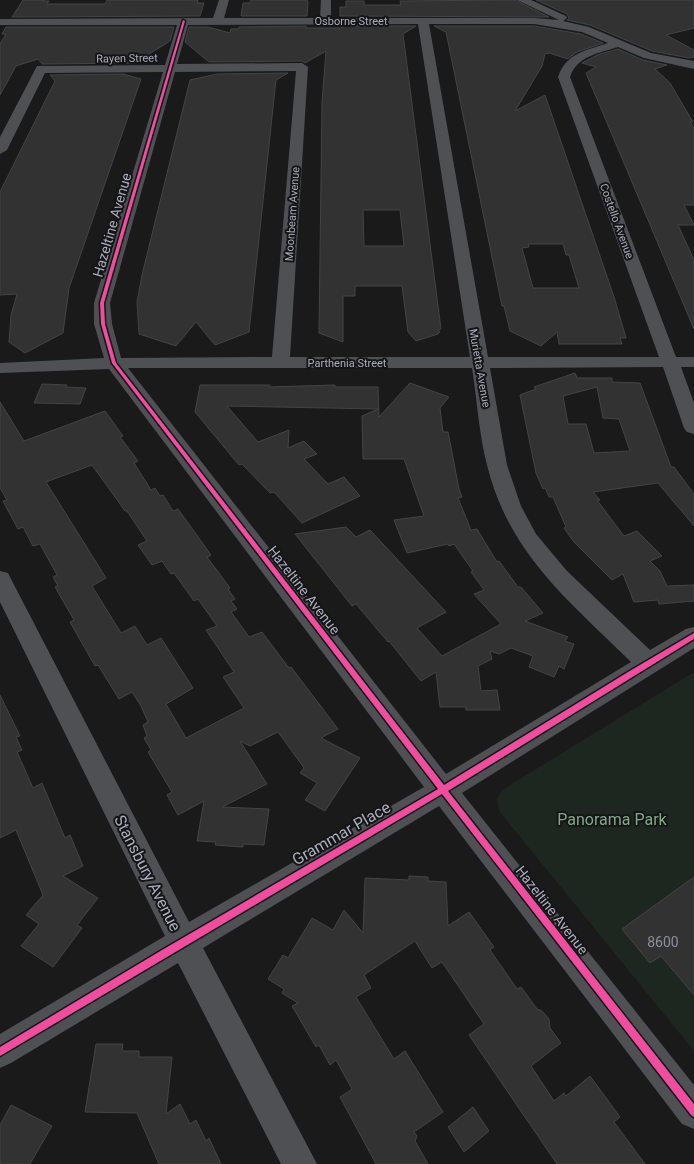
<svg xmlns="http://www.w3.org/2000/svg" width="694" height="1164" viewBox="0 0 694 1164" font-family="Roboto,sans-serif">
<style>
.green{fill:#1e2620}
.building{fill:#323233;stroke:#434447;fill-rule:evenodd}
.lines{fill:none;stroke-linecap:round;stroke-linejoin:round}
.minor{fill:#4f5054;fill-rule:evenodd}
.cycleway-casing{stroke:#151417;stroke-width:3}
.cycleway{fill:#ef4d9e;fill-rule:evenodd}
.labels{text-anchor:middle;stroke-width:4;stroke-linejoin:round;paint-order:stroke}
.far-street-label{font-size:11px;fill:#abafbd;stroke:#151417}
.street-label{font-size:14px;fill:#abafbd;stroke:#151417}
.near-number-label{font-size:14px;fill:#8d909a}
.near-park-label{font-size:16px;fill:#80aa86;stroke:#151417}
.near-street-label{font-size:16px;fill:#abafbd;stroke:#151417}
</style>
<rect width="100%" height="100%" fill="#1a1a1b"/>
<!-- green -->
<path class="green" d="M694,672V1051L499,811L497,799L502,790Z"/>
<!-- building -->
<path class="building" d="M23,0H44L43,1H49L47,4H105L107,0H198L197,3H204L200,16L12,17Z
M251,0H304L308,1L307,16H241L243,3H250Z
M506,0H515L549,17L340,16V7H346V1H364V5H401L400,1Z
M536,0H694V28L666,35L694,50V57L689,58L652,51L590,25L567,20L569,18L567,14Z
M306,26V28H341V26H416L403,34L441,329L438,330L440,332L438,334L416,341L408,332L402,286H355V296H343V342L319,333L322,102L326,51L305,63L302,61L209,62L185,42L189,27H208L230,33L231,29H238L239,27ZM363,210H400L404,246H364Z
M434,26H534L581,34L603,43L577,52L568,59L549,53L545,54L542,66L515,111L545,95L614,297L626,338H620L622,344H559L557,332L541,346L510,331L504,306H502L446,32ZM528,244H563L566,255H569L579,288H533L522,248L529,247Z
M6,27H174L170,41L135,63L42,64L38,59L16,66L0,95V44L6,34H2Z
M618,49L643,60L667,65L655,69L670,83L693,122H690L694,128V205H684L694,225H678L694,260V329L586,73L596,67L582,63L597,55Z
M288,73L276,80L249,332L215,345L196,322L176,346L139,334L137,302L142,275L190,80L217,74Z
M123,74L141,79L69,288L63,333L25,353L9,342L11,315L17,294L0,295V192L55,81L50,75Z
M575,373L577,378H612V382L640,383L671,467H674L694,494V526L658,483L593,492L600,500H597L624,536L637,531L662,556L650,561L660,571L667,586L694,585V601L659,604L658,600L634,602L623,574L612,580L574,542L564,528L566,527L553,497H549L545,488L543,489L536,473L520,395L536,389L534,387ZM597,387L603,418L619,419L630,451L594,453L586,424H568L563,396Z
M410,383L449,397L440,408L443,432H448L459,489L462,497L458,498L471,530L477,529L497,562L499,561L518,587H521L543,613L525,621L568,637L565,641L574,644L564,669L559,666L554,677L529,667L533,656L511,648L499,654L490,651L492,659L478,666L481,691L497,690L500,710H466V707H440L436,672L421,681L389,641L388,642L356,604L352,606L295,534L346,527L356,537L370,530L446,612L417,628L442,656L501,624L474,594L484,590L471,572L473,571L454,544L449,546L448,544L407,553L394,520L424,516L404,459H363L362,416L378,409L227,406L258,442L289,430L288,448L304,441L317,454L304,459L328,484L344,477L360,496L302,523L274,492L270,493L242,464L239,465L195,412L200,385H270L269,387L335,385V387H378L379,417Z
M42,384L67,385L66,387L86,388L80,404L34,403Z
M0,402L24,441L105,411L123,436L120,437L138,461L134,463L151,490L155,488L160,496L163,495L173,511L178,509L211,555L207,557L230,588L228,589L235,599L231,601L237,609L231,612L249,637L262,632L289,668L291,667L338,729L321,738L360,758L325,811L305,800L317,783L300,773L304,768L278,732L250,746L240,741L267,784L222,807L269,809L264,845L243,844V847L215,845L216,842L197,841L204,801L178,815L167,795L172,792L148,752L151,750L144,738L147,736L143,725L148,722L141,706L132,692L119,699L98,665L95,666L70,622L74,620L55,587L58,586L53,577L57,575L40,544L33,546L23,527L18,529L3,501L7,500L0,488ZM92,465L125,511H127L147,541L138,545L152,565L162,561L171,574L174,573L194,601L198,599L217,626L206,630L234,672L223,677L244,708L186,738L166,704L193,688L161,638L147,645L135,626L121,633L92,586L106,578L46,482Z
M0,695L20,736L16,737L22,750L17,752L33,788L42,783L65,838L70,835L83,866L63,876L98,898L77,925L82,928L53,967L21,946L39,924L26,915L43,895L16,830L0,838Z
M409,876L428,877V881L446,882L448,926L469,912L494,947L490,950L517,989L521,987L537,1009L542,1011L549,1019L550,1028L561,1043L531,1066L554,1101L564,1093L566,1096L590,1076L620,1117L614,1122L645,1164H557L469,1035L484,1024L442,962L432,968L415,941L364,975L371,988L356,997L394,1059L405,1051L443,1112L414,1132L417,1136L415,1141L428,1164H376L340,1097L352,1089L336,1060L330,1065L319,1045L316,1047L292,1006L298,1003L282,993L284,989L268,979L283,955L288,958L312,918L333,930L344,910L363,933L365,878L409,880Z
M694,877V995L661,956L650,963L622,929Z
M96,1044H123L122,1051H139V1057H172L166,1114L180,1104L190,1124L196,1120L206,1141L209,1138L221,1164H159L137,1113L85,1112Z
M11,1105L52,1126L30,1164H0V1125Z
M473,1107L489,1131L464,1152L448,1127Z"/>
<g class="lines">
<!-- minor -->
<path class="minor" d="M219,0H229L224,18H320L321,0H331V18H534L559,20L517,0H531L566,16L567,18L563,21L589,27L651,53L694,61V69L644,58L618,47C599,53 577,56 570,77L676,357H694V367H681L694,403V434L687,432L684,428L663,367L490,368L507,465L521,506L536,534L567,571L650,650L686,629L694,627V648L462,793L694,1085V1129L682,1124L439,806L203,948L317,1164H281L178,963L11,1063L0,1068V1034L165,936L0,602V571L8,573L11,579L189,922L424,787L109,369L0,373V363L104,358L94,324V303L163,72L45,73L7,150L0,154V137L37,66L165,65L177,25H0V19L213,18ZM418,24L470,357H290L308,67L302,63L177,64L188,25ZM429,24H534L582,32L608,43C587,50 566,53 558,77L659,357H488ZM296,71L272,357L121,358L112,324L110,303L175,72ZM128,368H472C477,400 479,434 487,465C509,554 569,601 631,662L446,774Z"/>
<defs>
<path id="cycleway" d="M183,20L185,21L104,303L105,324L116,363L444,785L628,672L694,633V639L448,791L694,1104V1117L691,1115L442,794L0,1056V1047L162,950L438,789L112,363L101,324L100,303Z"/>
</defs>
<!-- cycleway casing -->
<use href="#cycleway" class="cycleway-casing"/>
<!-- cycleway -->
<use href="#cycleway" class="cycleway"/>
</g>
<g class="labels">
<!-- far-street labels -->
<g class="far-street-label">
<text x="351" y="25">Osborne Street</text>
<text transform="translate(127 58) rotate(-1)" y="4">Rayen Street</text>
<text transform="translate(292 214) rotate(-86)" y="4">Moonbeam Avenue</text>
<text transform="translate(617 221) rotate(70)" y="4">Costello Avenue</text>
<text x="347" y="367">Parthenia Street</text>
<text transform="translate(480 368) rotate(80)" y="4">Murietta Avenue</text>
</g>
<!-- street labels -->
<g class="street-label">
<text transform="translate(112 225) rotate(-74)" y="5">Hazeltine Avenue</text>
<text transform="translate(304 590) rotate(52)" y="5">Hazeltine Avenue</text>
<text transform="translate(552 910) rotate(52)" y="5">Hazeltine Avenue</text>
</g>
<!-- near-number labels -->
<g class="near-number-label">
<text x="663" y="947">8600</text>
</g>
<!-- near-park labels -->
<g class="near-park-label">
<text x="612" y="825">Panorama Park</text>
</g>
<!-- near-street labels -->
<g class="near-street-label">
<text transform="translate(341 833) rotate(-30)" y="6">Grammar Place</text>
<text transform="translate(148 873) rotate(63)" y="6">Stansbury Avenue</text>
</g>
</g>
</svg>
